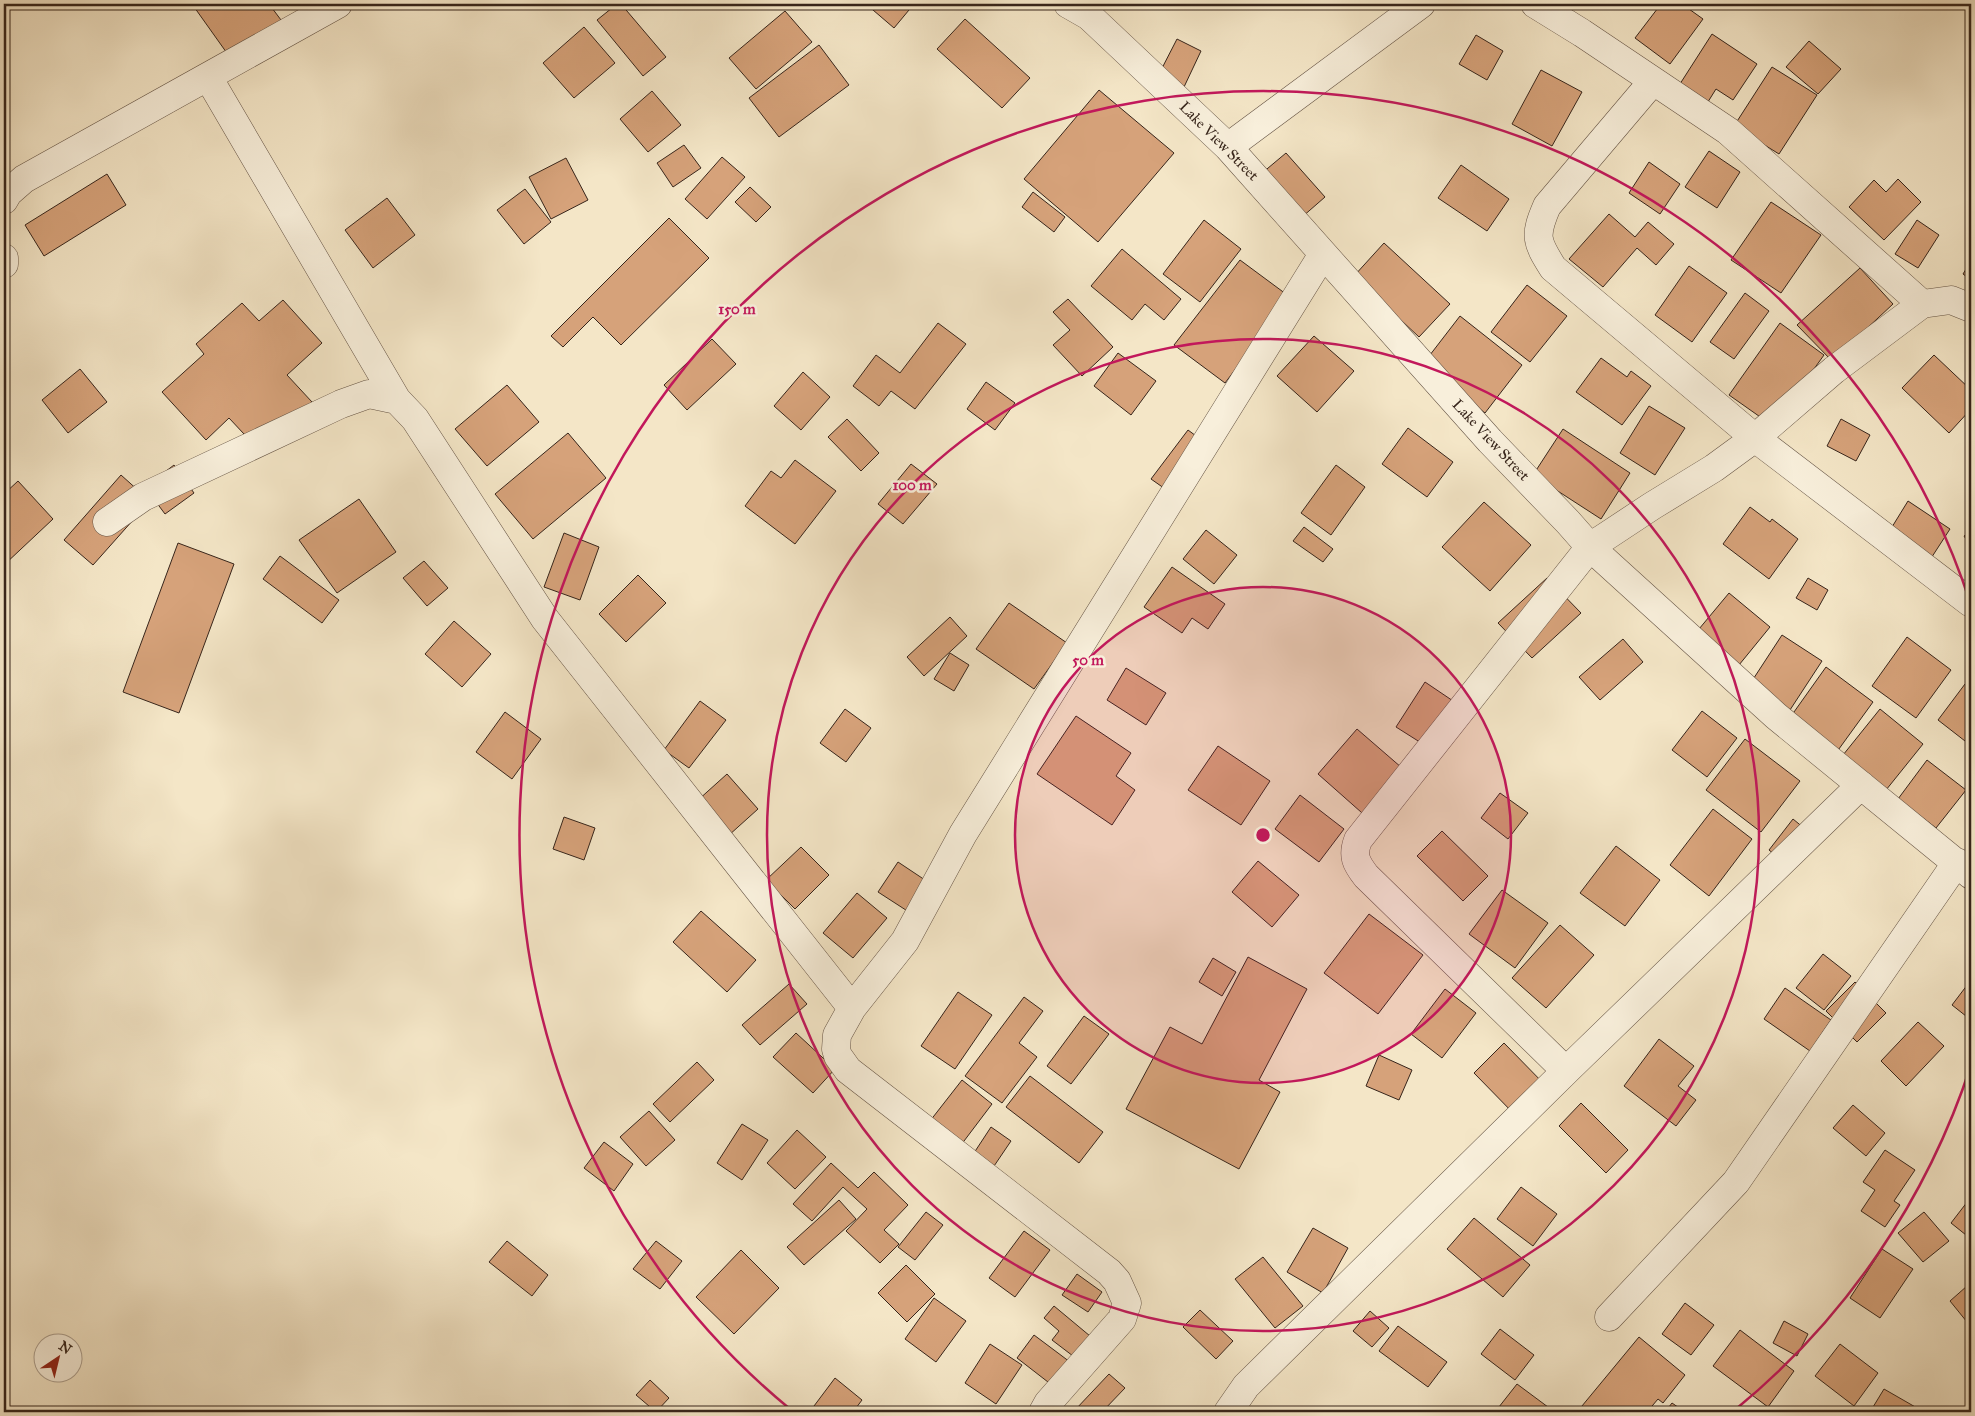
<svg xmlns="http://www.w3.org/2000/svg" width="1975" height="1416" viewBox="0 0 1975 1416" font-family="'IM FELL Great Primer',serif">
<style>
.building{fill:#d6a27a;stroke:#37251b}
.lines{fill:none;stroke-linecap:round;stroke-linejoin:round}
.minor-casing{stroke:#665546;stroke-width:29}
.minor{stroke:#f8efdb;stroke-width:28}
.ring{fill:none;stroke:#c2185b;stroke-width:2.5}
.labels{text-anchor:middle;stroke-width:5;stroke-linejoin:round;paint-order:stroke}
.street-label{font-size:15px;fill:#37251b;stroke:#f8efdb}
.centre{fill:#c2185b;stroke:#f8efdb;stroke-width:2.5}
.ring-label{font-size:15px;text-anchor:middle;font-weight:bold;fill:#c2185b;stroke:#f8efdb;stroke-width:5;stroke-linejoin:round;paint-order:stroke}
</style>
<rect width="100%" height="100%" fill="#f4e6c7"/>
<filter id="stains"><feTurbulence type="fractalNoise" baseFrequency=".004" numOctaves="4"/><feColorMatrix values="0 0 0 0 .2 0 0 0 0 .09 0 0 0 0 .02 0 0 0 .5 -.17"/></filter>
<radialGradient id="worn" r=".72"><stop offset=".6" stop-color="#630" stop-opacity="0"/><stop offset="1" stop-color="#630" stop-opacity=".3"/></radialGradient>
<!-- building -->
<path class="building" d="M192,4H269L281,20L229,56Z
M617,4H621L666,57L643,76L597,20Z
M866,4H914L894,28Z
M1661,4H1682L1703,19L1670,64L1635,38Z
M785,11L812,42L756,89L729,58Z
M965,19L1030,78L1002,108L937,49Z
M584,27L615,63L574,98L543,63Z
M1712,34L1757,64L1733,100L1716,89L1706,105L1678,87Z
M1476,35L1503,51L1487,80L1459,64Z
M1177,39L1201,51L1184,87L1159,74Z
M1809,41L1841,69L1818,94L1786,67Z
M819,45L849,85L779,137L749,98Z
M1772,67L1817,95L1779,154L1734,126Z
M1541,70L1582,92L1552,146L1512,124Z
M1099,90L1174,153L1098,242L1024,179Z
M652,91L681,125L648,152L620,119Z
M684,145L701,168L673,187L657,163Z
M1709,151L1740,172L1717,208L1685,187Z
M1286,153L1325,197L1294,224L1255,179Z
M722,157L745,177L707,219L685,199Z
M566,158L588,200L551,219L529,177Z
M1649,162L1680,184L1660,214L1629,193Z
M1461,165L1509,199L1487,231L1438,198Z
M107,174L126,205L44,256L25,225Z
M1898,179L1921,202L1884,240L1849,207L1874,180L1886,192Z
M750,187L771,207L756,222L735,202Z
M525,189L551,222L524,244L497,210Z
M1033,192L1065,217L1054,232L1022,207Z
M387,198L415,235L373,268L345,230Z
M1771,202L1821,235L1781,293L1731,260Z
M1609,214L1635,237L1648,222L1674,244L1656,265L1637,248L1603,287L1569,259Z
M669,218L709,258L621,345L593,317L563,347L551,336Z
M1204,220L1241,249L1200,302L1163,274Z
M1917,220L1939,235L1918,268L1895,254Z
M1384,243L1450,304L1419,337L1354,276Z
M1122,249L1181,299L1164,320L1145,304L1132,320L1091,286Z
M1240,260L1290,297L1225,383L1174,345Z
M1971,261V280L1963,274Z
M1689,266L1727,293L1692,342L1655,315Z
M1860,268L1893,304L1832,361L1797,325Z
M1527,285L1567,316L1530,362L1491,332Z
M1745,293L1769,311L1734,359L1710,342Z
M1068,299L1113,347L1082,376L1053,345L1070,330L1053,312Z
M283,300L322,343L287,375L312,402L259,450L229,418L206,440L162,392L204,354L196,344L242,303L259,321Z
M1460,316L1522,365L1485,413L1423,364Z
M938,323L966,344L915,409L891,391L879,406L853,386L876,355L900,373Z
M1780,323L1824,355L1773,426L1729,395Z
M1314,336L1354,371L1317,412L1277,376Z
M712,339L736,364L687,410L664,385Z
M1118,353L1156,381L1131,415L1094,386Z
M1934,355L1971,390V409L1949,433L1902,388Z
M1601,358L1627,377L1631,371L1651,386L1622,425L1576,392Z
M80,369L107,402L68,433L42,400Z
M803,372L830,397L801,430L774,406Z
M986,382L1015,403L995,430L967,409Z
M507,385L539,422L487,466L455,429Z
M1649,406L1685,428L1655,475L1620,453Z
M847,419L879,453L861,471L828,437Z
M1841,419L1870,435L1856,461L1827,446Z
M1408,428L1453,462L1427,497L1382,464Z
M1563,429L1630,473L1601,519L1533,475Z
M1188,430L1215,450L1178,498L1151,479Z
M568,433L606,478L533,539L495,494Z
M795,460L836,491L795,544L745,506L771,471L781,478Z
M911,464L937,484L903,524L878,504Z
M174,465L194,493L165,514L145,487Z
M1336,465L1365,487L1331,535L1301,513Z
M121,475L150,501L93,565L64,540Z
M18,481L53,519L4,565V494Z
M359,499L396,552L337,593L299,540Z
M1908,501L1950,529L1926,566L1884,540Z
M1484,502L1531,545L1490,591L1442,547Z
M1750,507L1770,522L1772,519L1798,539L1769,579L1723,544Z
M1304,527L1333,549L1323,562L1293,541Z
M1206,530L1237,555L1214,584L1183,559Z
M1971,531V547L1964,536Z
M564,533L599,547L580,600L544,587Z
M178,543L234,564L179,713L123,692Z
M280,556L339,600L322,623L263,579Z
M424,561L448,588L427,606L403,578Z
M1172,567L1225,604L1208,629L1192,618L1182,633L1144,607Z
M638,575L666,603L626,642L599,614Z
M1547,578L1581,613L1532,658L1498,623Z
M1808,578L1828,590L1817,610L1796,598Z
M1729,593L1770,627L1730,676L1689,641Z
M1009,603L1067,643L1034,689L976,649Z
M950,617L967,636L924,676L907,657Z
M454,621L491,654L462,687L425,654Z
M1782,635L1822,661L1788,713L1748,687Z
M1907,637L1951,670L1916,718L1872,686Z
M1623,639L1643,662L1600,700L1579,677Z
M950,653L969,665L954,691L934,679Z
M1826,667L1873,702L1836,753L1789,719Z
M1126,668L1166,693L1146,725L1107,700Z
M1425,682L1462,707L1434,751L1396,727Z
M1965,684L1971,688V733L1965,741L1938,720Z
M700,701L726,720L689,768L664,750Z
M845,709L871,728L846,762L820,743Z
M1880,709L1923,744L1882,795L1839,760Z
M1702,711L1737,738L1707,777L1672,750Z
M505,712L541,739L512,779L476,752Z
M1076,716L1131,753L1116,776L1135,790L1112,825L1037,774Z
M1357,729L1409,774L1370,820L1318,774Z
M1745,739L1800,781L1761,832L1706,790Z
M1218,746L1270,781L1241,825L1188,790Z
M1927,760L1966,790L1936,828L1898,799Z
M727,774L758,809L728,836L697,801Z
M1500,793L1528,813L1508,839L1481,818Z
M1300,795L1344,829L1319,862L1275,829Z
M1713,809L1752,839L1709,896L1670,865Z
M564,817L595,828L584,860L553,849Z
M1793,819L1816,838L1792,869L1769,850Z
M1442,831L1488,876L1463,901L1417,856Z
M1616,846L1660,880L1625,926L1580,893Z
M801,847L829,875L795,909L766,880Z
M1258,861L1299,895L1272,927L1232,892Z
M898,862L931,884L912,914L878,892Z
M1502,890L1548,923L1515,968L1469,934Z
M857,893L887,918L853,958L823,933Z
M701,911L756,960L727,992L673,942Z
M1369,914L1423,955L1378,1014L1324,973Z
M1560,925L1594,955L1546,1008L1512,978Z
M1823,954L1851,976L1824,1010L1796,988Z
M1248,957L1307,989L1259,1080L1280,1092L1239,1169L1126,1109L1170,1027L1202,1044Z
M1213,958L1236,972L1222,996L1199,982Z
M1971,980V1020L1952,1005Z
M1855,982L1886,1013L1857,1042L1826,1011Z
M789,984L807,1004L760,1045L742,1025Z
M1785,988L1831,1020L1810,1051L1764,1019Z
M1445,989L1476,1013L1442,1058L1411,1034Z
M958,992L992,1015L955,1069L921,1046Z
M1024,997L1043,1011L1019,1043L1037,1057L1002,1103L965,1076Z
M1084,1016L1109,1034L1071,1084L1047,1066Z
M1918,1022L1944,1046L1906,1086L1881,1061Z
M796,1033L835,1069L813,1093L773,1057Z
M1659,1039L1694,1066L1678,1086L1696,1100L1676,1126L1624,1086Z
M1504,1043L1549,1089L1519,1119L1474,1073Z
M1379,1055L1412,1070L1399,1100L1366,1086Z
M697,1062L714,1080L670,1122L653,1104Z
M1030,1076L1103,1132L1079,1163L1006,1107Z
M962,1080L992,1104L961,1145L930,1121Z
M1581,1103L1628,1150L1606,1173L1559,1126Z
M1853,1105L1885,1133L1866,1156L1833,1128Z
M649,1111L675,1140L646,1166L620,1137Z
M742,1124L768,1140L742,1180L717,1163Z
M991,1127L1011,1141L990,1172L970,1159Z
M797,1130L826,1157L795,1189L767,1163Z
M604,1142L633,1164L614,1191L584,1168Z
M1885,1150L1915,1170L1894,1201L1900,1205L1885,1227L1861,1211L1875,1190L1863,1182Z
M831,1163L858,1188L874,1172L908,1205L884,1230L899,1244L880,1263L846,1231L867,1209L843,1187L812,1221L793,1204Z
M1521,1187L1557,1214L1533,1246L1497,1219Z
M1971,1197V1239L1951,1223Z
M839,1200L856,1219L804,1265L787,1247Z
M926,1212L943,1225L915,1260L898,1247Z
M1924,1212L1949,1241L1923,1262L1898,1233Z
M1474,1218L1530,1265L1503,1297L1447,1249Z
M1313,1228L1348,1248L1323,1293L1287,1272Z
M1024,1231L1050,1250L1015,1297L989,1278Z
M507,1241L548,1275L532,1296L489,1262Z
M656,1241L682,1261L660,1289L633,1269Z
M1882,1249L1913,1269L1880,1318L1850,1298Z
M741,1250L779,1288L734,1334L696,1297Z
M1263,1257L1303,1306L1275,1328L1235,1279Z
M906,1265L935,1294L907,1322L878,1293Z
M1077,1274L1102,1292L1088,1312L1062,1295Z
M1967,1286L1971,1292V1318L1967,1322L1950,1301Z
M934,1298L966,1321L936,1362L905,1339Z
M1685,1303L1714,1325L1691,1355L1662,1334Z
M1054,1306L1090,1336L1073,1356L1052,1340L1059,1331L1044,1318Z
M1200,1310L1233,1341L1216,1359L1183,1327Z
M1370,1311L1389,1328L1372,1347L1353,1331Z
M1784,1321L1808,1334L1797,1356L1773,1343Z
M1398,1326L1447,1362L1428,1387L1379,1351Z
M1500,1329L1534,1355L1515,1380L1481,1354Z
M1740,1330L1794,1371L1768,1407L1713,1366Z
M1034,1335L1074,1365L1057,1389L1017,1358Z
M1639,1337L1685,1375L1663,1403L1658,1399L1647,1412H1577Z
M990,1344L1022,1365L996,1404L965,1383Z
M1840,1344L1878,1373L1854,1406L1815,1376Z
M1109,1374L1125,1388L1102,1412H1077L1075,1410Z
M835,1378L862,1400L853,1412H814L811,1410Z
M650,1380L669,1398L656,1412L636,1395Z
M1517,1384L1552,1410L1550,1412H1495Z
M1884,1389L1924,1412H1870Z
M1672,1403L1685,1412H1665Z"/>
<g class="lines">
<defs>
<path id="minor" d="M1068,4L1089,16L1228,147L1490,441L1568,522L1590,547L1652,506L1714,468L1755,438L1834,370L1922,304L1951,300L1971,308
M1535,4L1582,33L1728,131L1922,304
M208,77L397,400
M1653,81L1547,206C1534,236 1536,241 1553,268L1755,438L1971,603
M1228,147L1421,4
M4,200L8,193L24,179L338,4
M4,258V264
M107,522L143,497L341,404L369,394L397,400L415,419L545,619L852,1008
M1566,1071L1366,876C1356,863 1352,856 1358,840L1590,547L1776,716L1971,875
M1609,1317L1736,1182L1957,862
M1043,1412L1048,1403L1122,1319L1127,1303L1117,1281L1109,1272L848,1070L838,1056L836,1049L837,1035L852,1008L905,941L963,834L1323,254
M1228,1412L1246,1386L1566,1071L1861,785"/>
</defs>
<!-- minor casing -->
<use href="#minor" class="minor-casing"/>
<!-- minor -->
<use href="#minor" class="minor"/>
</g>
<!-- distance rings -->
<circle cx="1263" cy="835" r="248" fill="#c2185b" fill-opacity=".12"/>
<g class="ring">
<circle cx="1263" cy="835" r="248"/>
<circle cx="1263" cy="835" r="496"/>
<path d="M1971 1065A744 744 0 0 1 1736 1409M790 1409A744 744 0 1 1 1971 605"/>
</g>
<g class="labels">
<!-- street labels -->
<g class="street-label">
<text transform="translate(1219 141) rotate(45)" y="5">Lake View Street</text>
<text transform="translate(1491 440) rotate(47)" y="5">Lake View Street</text>
</g>
</g>
<circle cx="1263" cy="835" r="8" class="centre"/>
<g class="ring-label">
<text x="737" y="314">150 m</text>
<text x="912" y="490">100 m</text>
<text x="1088" y="665">50 m</text>
</g>
<!-- margin -->
<rect width="1975" height="1416" fill="none" stroke="#f4e6c7" stroke-width="20"/>
<rect x="5" y="5" width="1965" height="1406" fill="none" stroke="#37251b" stroke-width="2.5"/>
<rect x="10" y="10" width="1955" height="1396" fill="none" stroke="#37251b"/>
<!-- north arrow -->
<g transform="translate(58 1358) rotate(35)"><circle r="24" fill="#f8efdb" stroke="#ab9e8e"/>
<path d="M0-4L9 19L0 12L-9 19Z" fill="#8f2418"/>
<text y="-8" font-size="14" font-weight="bold" text-anchor="middle" fill="#37251b">N</text>
</g>
<rect width="100%" height="100%" filter="url(#stains)"/>
<rect width="100%" height="100%" fill="url(#worn)"/>
</svg>
